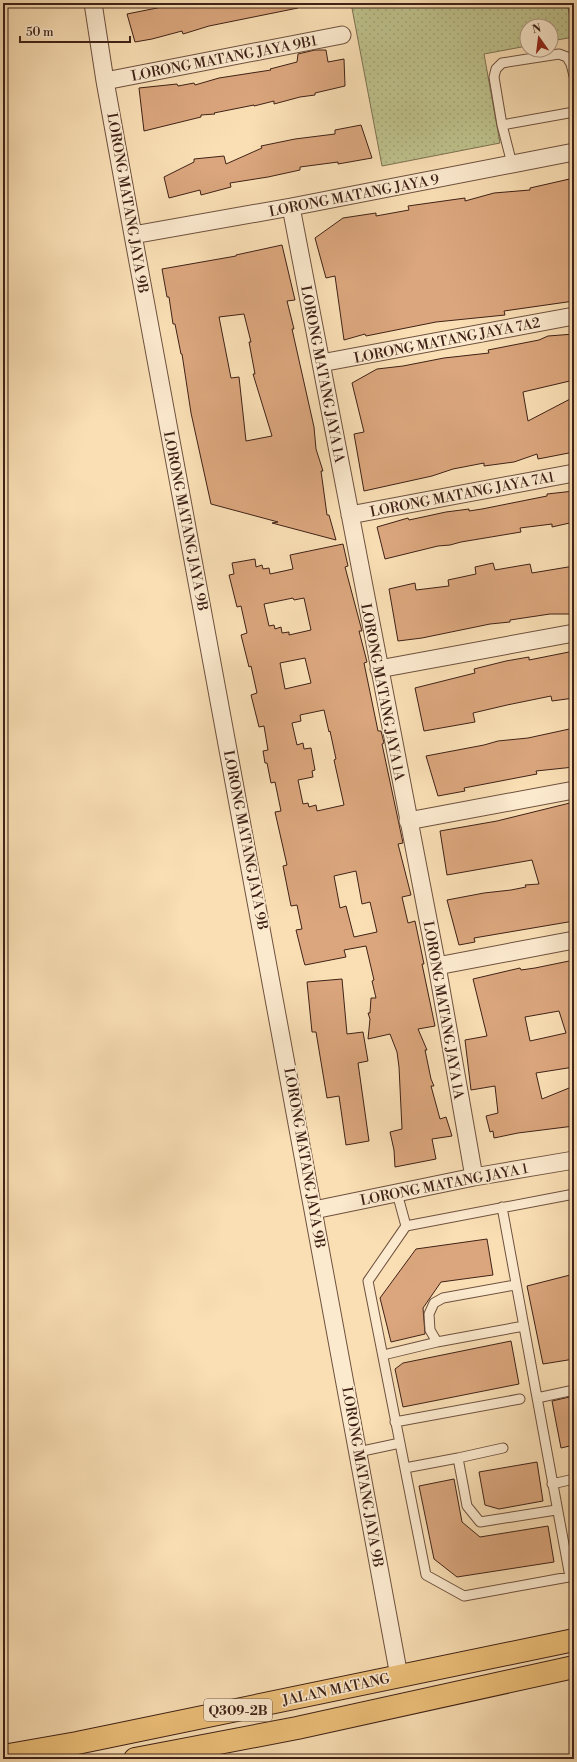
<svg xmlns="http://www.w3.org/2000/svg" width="577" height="1762" viewBox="0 0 577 1762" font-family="'Libre Bodoni',serif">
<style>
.grass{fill:url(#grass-dots);stroke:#7e7252}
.building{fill:#dba67d;stroke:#3f2217;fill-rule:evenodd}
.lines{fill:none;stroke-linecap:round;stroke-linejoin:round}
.service-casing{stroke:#6e513e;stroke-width:11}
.minor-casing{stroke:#6e513e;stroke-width:19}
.primary-casing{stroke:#3f2217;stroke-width:24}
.service{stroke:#fceacf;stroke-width:9}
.minor{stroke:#fceacf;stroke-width:17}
.primary{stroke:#edc07a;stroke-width:22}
.labels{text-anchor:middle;stroke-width:3.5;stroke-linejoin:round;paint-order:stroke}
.shield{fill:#fceacf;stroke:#785e4e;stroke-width:1}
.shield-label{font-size:13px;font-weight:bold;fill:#3f2217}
.street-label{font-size:14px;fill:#3f2217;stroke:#fceacf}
</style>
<defs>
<pattern id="grass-dots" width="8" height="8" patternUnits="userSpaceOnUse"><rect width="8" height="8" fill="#bec28d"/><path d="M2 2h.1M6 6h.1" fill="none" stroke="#a4a679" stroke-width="1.8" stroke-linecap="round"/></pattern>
</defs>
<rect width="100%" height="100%" fill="#fadfb5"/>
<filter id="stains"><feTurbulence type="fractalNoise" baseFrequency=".005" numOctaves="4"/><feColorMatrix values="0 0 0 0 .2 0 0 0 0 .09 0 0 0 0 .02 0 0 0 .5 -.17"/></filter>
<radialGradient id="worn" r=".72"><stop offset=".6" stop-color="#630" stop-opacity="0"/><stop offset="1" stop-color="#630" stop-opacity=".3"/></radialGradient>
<!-- grass -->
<path class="grass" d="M351,3H567L574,37L551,41V26H527V46L484,54L500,143L382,166Z"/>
<!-- building -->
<path class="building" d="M172,3H297L298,8L209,26L183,34L182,31L152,39L135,42L127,14L172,5Z
M315,50H326L328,62L344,59L345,86L315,93V95L300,97L274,104V101L254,106V105L214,113L215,114L201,115V117L144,131L139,88L177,84L178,86L194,83L195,85L219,78L271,70L270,69L297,62L298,54Z
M361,125L372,158L338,164V162L300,167V170L268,177L230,183L231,187L201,195L200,190L169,198L164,177L194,162V159L224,156L226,164L262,148L261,146L295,139L335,134V130Z
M574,178V301L504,311L505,315L436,322L366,336L365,334L344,340L335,276L326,278L315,238L343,218L376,213V216L409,210L408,206L465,198V201L494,193L530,190V188Z
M282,245L295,300L287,301L294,329H292L314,427L316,449L323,471H321L327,515H329L336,540L272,523L278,522L211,504L191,413L182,354H181L175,324H173L169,297H167L162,269L236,256V255ZM244,314L251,342H249L255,374H253L272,436L246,441L239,377L231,378L219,317Z
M574,334V380L523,392L528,421L574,397V452L538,459L537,454L514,462L484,466V463L453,469L432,476L364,491L354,434L364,432L352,383L377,369L403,366L444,358L489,353L488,350L539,340L548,336Z
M574,491V522L552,527V524L520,528L521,532L461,542L450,545L438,546L385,559L377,527L408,518L409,520L446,512L469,509V511L482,509L547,496V494Z
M343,544L348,566L345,567L362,631H359L367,662L364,663L378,731H381L384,743L382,744L403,843L398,844L411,895L402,897L408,923L415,921L424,964H422L435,1026L418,1029L427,1050H425L431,1079L434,1086H431L440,1119L446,1117L452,1136L432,1139L436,1159L395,1167L394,1150L390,1132L402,1129L399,1067L397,1052L390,1034L368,1039L370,1019L368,1013H370L371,998H376L372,981L374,980L366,946L344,950L346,957L305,965L304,962L296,930L302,929L297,905L291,906L283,866L287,865L275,812L281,811L275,782L271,783L267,763H265L263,751L268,750L264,726L259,727L251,695L257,693L251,666L249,667L241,635L247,633L241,606L237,607L229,575L234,574L232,563L255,559L256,567L262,565L263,569L269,568L270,574L293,569L290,555ZM293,598L294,600L304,598L311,630L289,635V632L282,633L281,627L275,629L274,625L269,626L264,604ZM305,658L311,683L285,689L280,663ZM324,710L329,732L330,731L336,759L334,760L344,805L317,811L316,805L309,807L308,803L303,804L298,780L313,777L312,771L315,770L311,748L304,749L303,743L297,745L292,723L301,721L300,715ZM356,871L362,904L370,902L377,932L354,937L346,906L340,908L334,876Z
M493,563L495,570L530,564L532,573L574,566V614H550L510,620V622L490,624L422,638L398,641L389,589L415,583L416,590L449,586L448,580L476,574L475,567Z
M574,651V698L552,701L551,696L507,705L473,713L475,722L424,731L415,688L475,673L474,669L506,661L529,657V660Z
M574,728V767L536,771L537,774L464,788L465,791L438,796L426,756L484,745L498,741L528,738Z
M574,802V921L474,938L475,942L459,945L447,900L484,893L511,890L526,887L525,885L539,884L532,860L447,875L440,831L497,821Z
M574,960V1067L536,1073L542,1099L574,1086V1126L518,1133L494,1138L493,1131L490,1132L486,1116L498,1113L495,1086L471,1090L465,1040L487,1036L473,979L520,968L521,970L535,968ZM559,1011L566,1033L530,1041L525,1017Z
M342,979L347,1034L363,1032L368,1061L358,1063L369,1141L346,1145L339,1096L327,1098L316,1032H312L307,982Z
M487,1239L493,1275L441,1282L423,1308L425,1334L391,1342L380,1298L416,1249Z
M574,1274V1359L543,1364L527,1286Z
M511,1341L519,1384L403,1407L395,1369L403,1363Z
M574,1396V1445L561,1448L552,1401Z
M537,1462L543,1501L499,1509L485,1505L479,1472Z
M454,1479L462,1522L480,1537L548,1526L554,1562L457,1577L434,1559L419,1486Z"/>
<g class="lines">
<defs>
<path id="service" d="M502,125L574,112
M512,164L502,125L494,77L496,69L502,63L559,54L567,57L571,64L574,76
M397,1193L406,1226
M574,1194L406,1226L368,1281L426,1575L464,1596L574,1576
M502,1207L570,1577
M515,1285L443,1298L434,1303L429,1314L430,1330L437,1342L524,1326
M383,1355L437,1342
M537,1398L574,1390
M395,1422L520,1399
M503,1448L458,1458L467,1506L480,1522L556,1510
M358,1452L400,1443
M405,1468L458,1458
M552,1484L574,1479"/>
<path id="minor" d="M93,3L105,81L133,235L399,1676
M105,81L342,35
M291,207L437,966L474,1177
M133,235L291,207L574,152
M321,363L574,316
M350,515L574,473
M379,669L574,633
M408,821L574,790
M437,966L574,940
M314,1210L474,1177L574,1160"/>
<path id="primary" d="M3,1756L77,1743L574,1640
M135,1759L297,1728L574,1667"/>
</defs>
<!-- service casing -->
<use href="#service" class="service-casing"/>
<!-- minor casing -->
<use href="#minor" class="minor-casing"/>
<!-- primary casing -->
<use href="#primary" class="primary-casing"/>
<!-- service -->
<use href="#service" class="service"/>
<!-- minor -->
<use href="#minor" class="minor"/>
<!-- primary -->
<use href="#primary" class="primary"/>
</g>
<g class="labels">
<!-- shield labels -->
<rect class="shield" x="204" y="1699" width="68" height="22" rx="3"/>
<g class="shield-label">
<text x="238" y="1715">Q309-2B</text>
</g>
<!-- street labels -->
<g class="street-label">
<text transform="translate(224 58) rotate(-11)" y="5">LORONG MATANG JAYA 9B1</text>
<text transform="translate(354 195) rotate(-11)" y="5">LORONG MATANG JAYA 9</text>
<text transform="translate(128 203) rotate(80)" y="5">LORONG MATANG JAYA 9B</text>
<text transform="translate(447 340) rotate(-11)" y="5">LORONG MATANG JAYA 7A2</text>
<text transform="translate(323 374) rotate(79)" y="5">LORONG MATANG JAYA 1A</text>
<text transform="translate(462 494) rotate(-11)" y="5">LORONG MATANG JAYA 7A1</text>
<text transform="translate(186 521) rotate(79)" y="5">LORONG MATANG JAYA 9B</text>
<text transform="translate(383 692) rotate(79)" y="5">LORONG MATANG JAYA 1A</text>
<text transform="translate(246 840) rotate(79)" y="5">LORONG MATANG JAYA 9B</text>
<text transform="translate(444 1010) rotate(80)" y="5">LORONG MATANG JAYA 1A</text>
<text transform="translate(305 1158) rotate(80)" y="5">LORONG MATANG JAYA 9B</text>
<text transform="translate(444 1184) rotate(-11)" y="5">LORONG MATANG JAYA 1</text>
<text transform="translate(363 1477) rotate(80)" y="5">LORONG MATANG JAYA 9B</text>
<text transform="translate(336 1689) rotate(-12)" y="5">JALAN MATANG</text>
</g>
</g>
<!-- margin -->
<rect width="577" height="1762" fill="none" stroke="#fadfb5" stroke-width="16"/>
<rect x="4" y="4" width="569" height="1754" fill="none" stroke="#3f2217" stroke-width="2"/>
<rect x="8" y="8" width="561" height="1746" fill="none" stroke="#3f2217"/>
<!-- north arrow -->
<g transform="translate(539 38) rotate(346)"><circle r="19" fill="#fceacf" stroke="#b09a85"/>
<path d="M0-3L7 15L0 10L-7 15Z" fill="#8f2418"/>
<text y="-6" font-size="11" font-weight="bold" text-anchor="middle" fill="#3f2217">N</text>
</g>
<!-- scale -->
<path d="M20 36v6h110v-6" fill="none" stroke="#3f2217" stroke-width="2"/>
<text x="26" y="36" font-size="12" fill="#3f2217" stroke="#fceacf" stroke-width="3" paint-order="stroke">50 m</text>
<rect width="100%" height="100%" filter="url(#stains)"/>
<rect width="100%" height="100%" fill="url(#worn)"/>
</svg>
